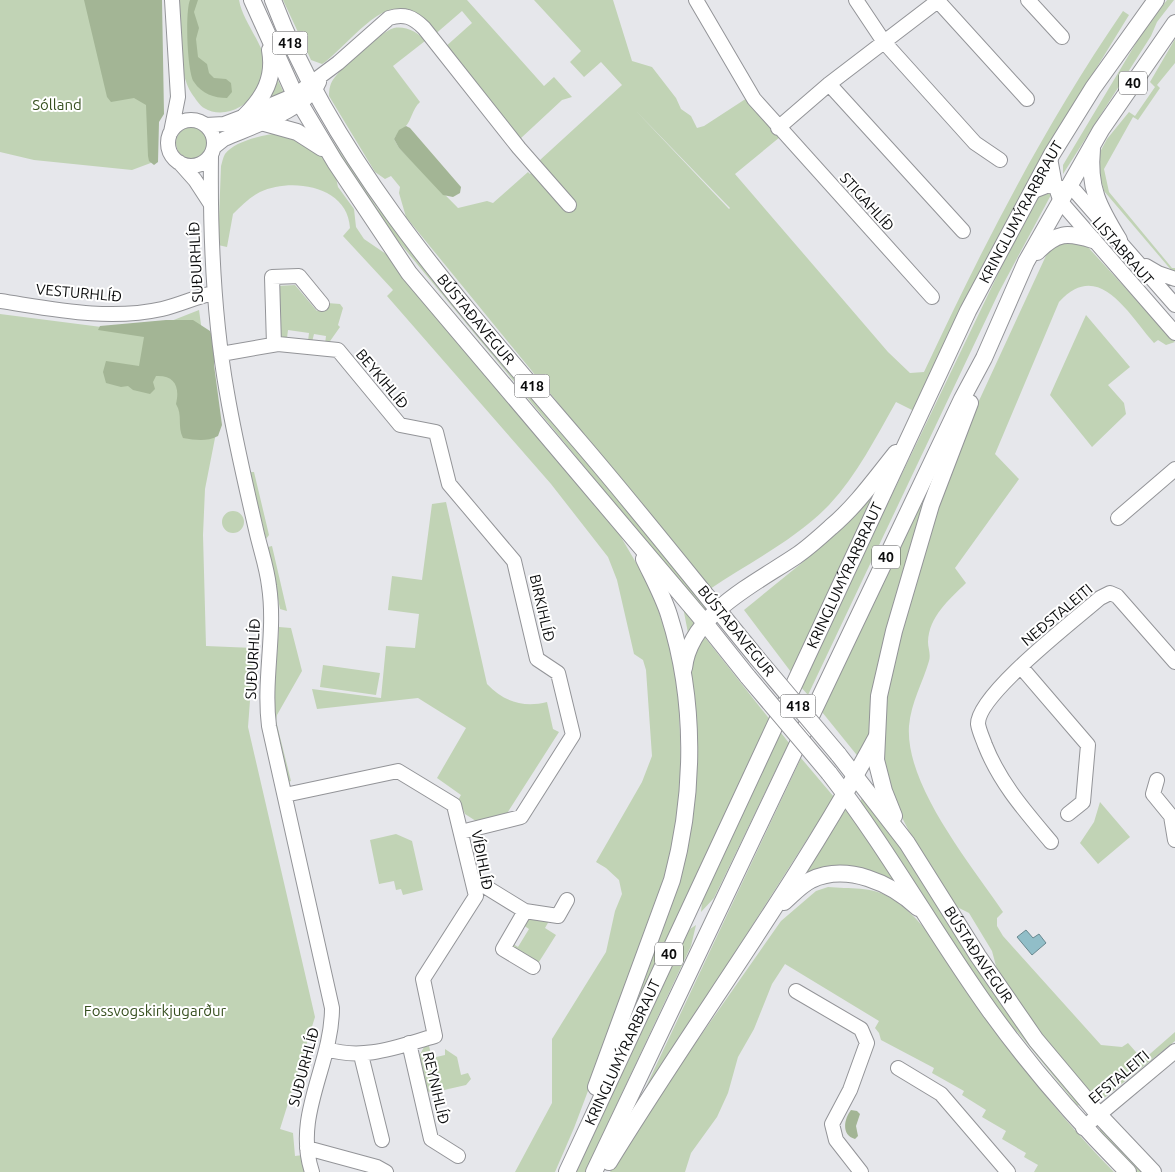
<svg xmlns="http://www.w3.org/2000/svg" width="1175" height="1172" viewBox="0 0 1175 1172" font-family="Ubuntu,sans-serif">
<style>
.green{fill:#c1d3b5;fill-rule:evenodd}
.forest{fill:#a3b595}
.water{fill:#91bec8;stroke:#698990}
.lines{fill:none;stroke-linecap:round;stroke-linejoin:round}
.minor-casing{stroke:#939498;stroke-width:16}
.major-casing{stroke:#939498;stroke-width:18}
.minor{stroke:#fff;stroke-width:14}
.major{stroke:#fff;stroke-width:16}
.major-bridge-casing{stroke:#939498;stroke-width:18;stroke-linecap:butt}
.major-bridge{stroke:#fff;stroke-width:16}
.labels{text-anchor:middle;stroke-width:4;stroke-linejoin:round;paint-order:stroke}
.shield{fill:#fff;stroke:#545556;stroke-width:1}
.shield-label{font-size:14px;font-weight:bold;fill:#0b0c0d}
.park-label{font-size:15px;fill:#364f1f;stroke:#fff}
.street-label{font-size:15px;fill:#0b0c0d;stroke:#fff}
</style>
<rect width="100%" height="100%" fill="#e6e7eb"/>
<!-- green -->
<path class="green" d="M0,0H157L156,161L132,170L34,160L0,152Z
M177,0H239C243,23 267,48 267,71C266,75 263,81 261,85C252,104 225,121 204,108C200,106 195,98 192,94C177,71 179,27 177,0Z
M283,0H467L544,86L554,77L572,97L562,100L520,139L444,48L472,23L462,11L433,36C424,28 411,14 400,10C378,2 339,54 322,64L311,60Z
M534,0H613L632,61L652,67L676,98L681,109L691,116L697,128L704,126L747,98L765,122L780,137L735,174L888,352L910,373L924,372C984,244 1043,128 1123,11L1129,15L1081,93L914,411L896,402C876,437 857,475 829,505C795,540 750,562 710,589L406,217L399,193L400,187L391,176L385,179L375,172L329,96C329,89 330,83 335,77C345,65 380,32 394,28C406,26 418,32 425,41L393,66L420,102C412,109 412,120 405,127C400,132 398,132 394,139L399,148L458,208L487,201L493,203L528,172L530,174L541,164L540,160L622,85L601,62L584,77L570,62L581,51ZM636,111L730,208L729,209Z
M1167,0H1174L1157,22L1151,36L1063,174V165L1142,33Z
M1175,39V63L1157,85L1160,88L1138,120L1133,117L1104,169L1109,192L1172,268H1175V271H1172L1104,191L1097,164L1100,152L1107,139L1129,112L1135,116L1155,87L1150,82Z
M274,72L284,93L266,101Z
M318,119L378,209L391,221L711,609L706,614L375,213L342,164Z
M176 143a16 16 0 1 1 32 0a16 16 0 1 1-32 0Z
M282,133L314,148L335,173L338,187L354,209L356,227L364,239L386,254L611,520L652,590L678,672L682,800L662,895L574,1128L555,1172H515L552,1103V1039L606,952L615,911L622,894L619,880L606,868L596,862L642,782L652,756L646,670L643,660L634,654L617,580L608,557L551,484L387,296L393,290L343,236L350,228C348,186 292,177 260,192C250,197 241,206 233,214L227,247L218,245L221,166C222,163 223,157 225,154C235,140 267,134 282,133Z
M1052,193L999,292L808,695L800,686L1035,197Z
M1057,241L1086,245L1175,342L1166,345L1158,340L1154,343C1128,314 1099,258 1059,302L995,454L1019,479L955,568L966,583C949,600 929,616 928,642C928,648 931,654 929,661C923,682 911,702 909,726C905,785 970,863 1003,912L997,918V926L1003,936L1101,1045L1122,1047L1128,1043L1143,1060L1175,1032V1041L1103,1099H1096L1087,1094L1000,981L992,951L969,913L953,905L912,837L895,804L881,749L885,682L942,493L977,405L1050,247Z
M295,285L317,311L327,303L340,304L343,308L338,325L340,327L328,344H325L326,336L314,334L312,342L308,341L309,333L288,330L287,338L278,337L277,286Z
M199,310L216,433L205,489L203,535L206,646L254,648L248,727L315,1017L280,1129L293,1133L295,1156L303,1155L309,1172H0V314L117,329L166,323Z
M1086,315L1130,367L1108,385L1124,403L1126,414L1092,447L1050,395Z
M956,426L876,672L869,743L860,759L822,712Z
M889,469L791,672L744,610L803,562L839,529Z
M250,472H254L269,535L266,539Z
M446,502L487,684C504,702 524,708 547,702L553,729L559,732L506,815L479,823L465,814L461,804L457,802L461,795L437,778L466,728L418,698L317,709L312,689L381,698L386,646L415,648L419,614L388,610L392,576L422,580L432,504Z
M222 522a11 11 0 1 1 22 0a11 11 0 1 1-22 0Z
M272,546L287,611L280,609L268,547Z
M683,607L696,624L688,633Z
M279,627L291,628L302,671L277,715L276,721L291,781L288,782L273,710Z
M703,635L771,721L603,1084L693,785L697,729L689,663Z
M323,665L380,673L376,695L320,687Z
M778,729L789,743L714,898L701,912L703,892Z
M801,758L834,797L636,1108Z
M863,796L891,833L1085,1107L1077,1105L1020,1035L998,1012L860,802Z
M1100,802L1130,837L1098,864L1080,843L1094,822Z
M848,806L906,893L863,872L800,881Z
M396,834L412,841L423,890L403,895L401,889L396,890L394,881L379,884L370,840Z
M828,887C849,889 872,886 891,898C929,922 946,963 971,998C1016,1059 1061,1119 1114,1172H1034L1038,1165L1024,1157L1026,1153L1002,1139L1006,1131L982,1117L986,1110L962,1095L964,1091L932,1073L934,1068L881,1040L879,1033L875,1028L879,1021L785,964L772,984L754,1029L738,1057L728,1093L717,1117L691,1153L685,1172H610L636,1128L781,921L816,891Z
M525,916L549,921L545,928L556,935L537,965L510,948V942L518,947L529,929L520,923Z
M696,925L691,946L585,1172H576L687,931Z
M429,1046L432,1058L445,1055V1049L457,1057L461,1075L468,1073L471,1079L466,1085L431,1093L423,1089L417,1060L424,1047Z
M1101,1127L1143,1172H1133L1098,1135Z"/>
<!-- forest -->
<path class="forest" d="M84,0H162L164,114L159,122L158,162L154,165L149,161L148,156L146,105L134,98L111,102L107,97Z
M190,0H198L194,12L199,28L196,39L198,57L207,64L209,73L214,78L226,79L231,83L232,92L227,98C214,98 202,94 194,82C187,72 185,11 190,0Z
M406,126L410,128L461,187L460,193L453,197L443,195L399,148L394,139L399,130Z
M166,320H193L210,331L216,347L214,365L222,425L218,436C206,442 196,440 183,438C177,426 183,415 176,404C180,387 175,375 156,376L153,382L155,389L150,394L133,390L128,386L121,387L106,383L103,372L106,361L139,366L144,337L98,330L100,326Z
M851,1110L857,1111L860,1114L856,1126L858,1136L855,1139C841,1135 844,1119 851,1110Z"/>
<!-- water -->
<path class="water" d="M1026,930L1033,938L1039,934L1046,943L1032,955L1017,937Z"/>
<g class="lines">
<defs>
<path id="minor" d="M696,0L754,99L932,297
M856,0L884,42L975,143L1000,160
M1028,0L1062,37
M938,1L1027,99
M829,84L963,231
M168 143a23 23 0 1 1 46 0a23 23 0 1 1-46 0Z
M206,125L224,124L245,116L295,95L338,63L389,18C404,13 413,17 424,28L519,148L569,205
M778,128L829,84L939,0
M171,132L178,97L172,0
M214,147L224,139C251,127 307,110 319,82
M211,155C210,235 213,314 227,393C235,440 246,487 257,534C261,551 267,568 269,586C276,633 263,679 269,726L332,1008C332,1065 293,1115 312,1172
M1050,158L1055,185L1061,202L1175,333
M179,162L195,180L210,203
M1031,192L1049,185L1075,191L1175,305
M1146,266L1158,273L1175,279
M0,301C53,309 108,321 162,309C179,305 196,297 213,293
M274,345L272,277L299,276L322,304
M221,354L278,344L338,350L400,425L436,432L449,484L514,561L537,659L558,673L573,735L521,817L461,832
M1118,518L1175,469
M1021,667L1088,745L1083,802L1068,814
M1157,780L1153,794L1171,816L1175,840
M285,795L398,771L454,805L476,896L423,979L435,1036C399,1046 364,1061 327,1049
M1051,842C1025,811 1000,783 985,745C983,739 979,731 978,724C977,695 1076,619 1100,598L1110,593L1117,596L1175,662
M473,879L525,911L503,949L533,967
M525,911L558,916L567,900
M796,991L861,1029L867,1043L850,1090L832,1124L836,1140L861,1172
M409,1043L431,1139L458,1156
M361,1055L382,1140
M898,1068L941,1094L1008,1172
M1083,1128L1175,1051
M307,1148L377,1167L386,1172"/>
<g id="major">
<path d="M252,0L295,95L335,162L409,273L701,618L748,677"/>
<path id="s1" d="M273,0C335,165 466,309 579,441C640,512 698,586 757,658"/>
<path d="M245,116C264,97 275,78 270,50"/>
<path d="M261,122L297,132L322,148"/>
<path d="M1092,149C1088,188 1099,207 1119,240"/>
<path d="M1037,252C1057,232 1067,232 1093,240"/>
<path d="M684,668C690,614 756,583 796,556C808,548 820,537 831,527C856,506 875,479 896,453"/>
<path id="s2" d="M838,754L907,843L978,956L1036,1040L1099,1115L1153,1172"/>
<path d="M829,773C888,849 934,933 990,1011C1032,1069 1078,1122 1128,1172"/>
<path d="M894,816L884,791L876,760L879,696L894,631L931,505L970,403"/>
<path d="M784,902C793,894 801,885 811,880C847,863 891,883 918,908"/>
<path d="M596,1087L672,880C695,794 696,700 669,615C663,596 653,578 644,559"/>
<path d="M609,1162C696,1020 797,885 876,738"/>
<path id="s3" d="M567,1172L968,311L1052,154L1093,88L1156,0"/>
<path d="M594,1172L962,399L984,358L1026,262L1101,130L1175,23"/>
</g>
</defs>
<!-- minor casing -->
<use href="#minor" class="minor-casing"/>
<!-- major casing -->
<use href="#major" class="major-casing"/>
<!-- minor -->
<use href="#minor" class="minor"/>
<!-- major -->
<use href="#major" class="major"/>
<defs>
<path id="major-bridge" d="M757,658L838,754
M748,677L829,773"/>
</defs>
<!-- major-bridge casing -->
<use href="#major-bridge" class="major-bridge-casing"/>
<!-- major-bridge -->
<use href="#major-bridge" class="major-bridge"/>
</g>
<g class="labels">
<!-- shield labels -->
<g class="shield">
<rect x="272.5" y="31.5" width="35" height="23" rx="4"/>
<rect x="1119" y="71.5" width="28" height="23" rx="4"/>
<rect x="514.5" y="374.5" width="35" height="23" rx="4"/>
<rect x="872" y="545.5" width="28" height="23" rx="4"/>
<rect x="780.5" y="694.5" width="35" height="23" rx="4"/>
<rect x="655" y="942.5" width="28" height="23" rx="4"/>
</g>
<g class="shield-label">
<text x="290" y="48">418</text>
<text x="1133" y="88">40</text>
<text x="532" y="391">418</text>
<text x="886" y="562">40</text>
<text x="798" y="711">418</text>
<text x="669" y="959">40</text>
</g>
<!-- park labels -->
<g class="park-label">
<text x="57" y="110">Sólland</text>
<text x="155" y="1016">Fossvogskirkjugarður</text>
</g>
<!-- street labels -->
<g class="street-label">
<text transform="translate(867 202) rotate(48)" y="5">STIGAHLÍÐ</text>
<text dy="5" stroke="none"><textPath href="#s3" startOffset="1062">KRINGLUMÝRARBRAUT</textPath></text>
<text transform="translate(1123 251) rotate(49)" y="5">LISTABRAUT</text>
<text transform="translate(196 262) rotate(-93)" y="5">SUÐURHLÍÐ</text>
<text transform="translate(79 293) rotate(5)" y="5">VESTURHLÍÐ</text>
<text dy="5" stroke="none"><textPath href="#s1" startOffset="380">BÚSTAÐAVEGUR</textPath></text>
<text transform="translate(382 379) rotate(50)" y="5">BEYKIHLÍÐ</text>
<text dy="5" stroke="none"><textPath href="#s3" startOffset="658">KRINGLUMÝRARBRAUT</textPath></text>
<text transform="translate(542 608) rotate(77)" y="5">BIRKIHLÍÐ</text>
<text transform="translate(1057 615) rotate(-40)" y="5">NEÐSTALEITI</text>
<text transform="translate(736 631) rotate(51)" y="5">BÚSTAÐAVEGUR</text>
<text transform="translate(253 659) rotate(-87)" y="5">SUÐURHLÍÐ</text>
<text transform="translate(482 860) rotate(79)" y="5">VÍÐIHLÍÐ</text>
<text dy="5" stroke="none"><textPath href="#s2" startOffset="245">BÚSTAÐAVEGUR</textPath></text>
<text dy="5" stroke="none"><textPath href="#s3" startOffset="132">KRINGLUMÝRARBRAUT</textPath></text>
<text transform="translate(304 1067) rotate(-75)" y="5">SUÐURHLÍÐ</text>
<text transform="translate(1119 1077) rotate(-40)" y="5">EFSTALEITI</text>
<text transform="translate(436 1088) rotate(77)" y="5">REYNIHLÍÐ</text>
</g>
</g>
</svg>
